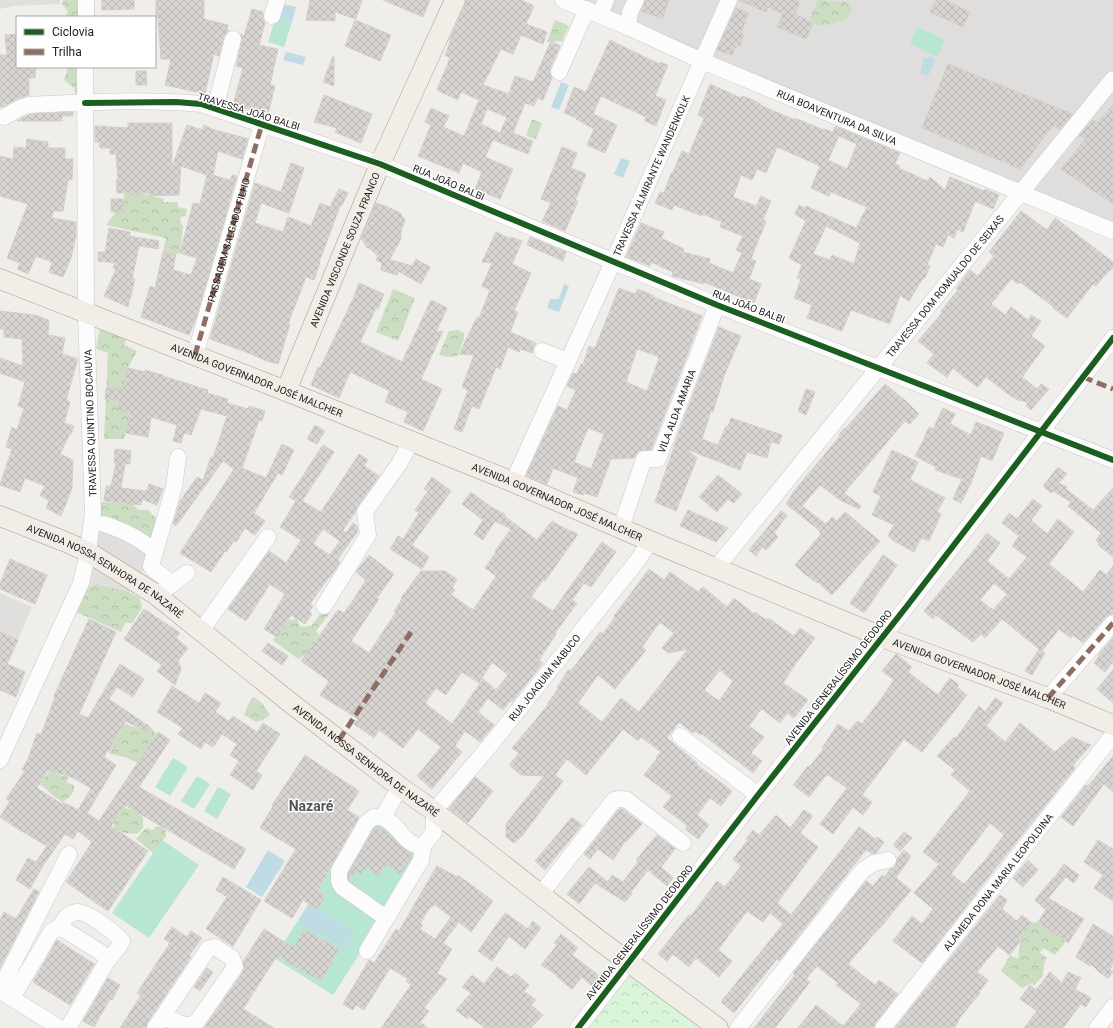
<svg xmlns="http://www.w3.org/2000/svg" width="1113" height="1028" viewBox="0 0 1113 1028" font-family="Roboto,sans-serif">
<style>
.residential{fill:#dfdedc}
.forest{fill:url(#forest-crowns)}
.park{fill:url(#park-crowns)}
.pitch{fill:#b7e6d2}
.parking{fill:#e0dfde}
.water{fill:#bfdbe3}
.building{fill:url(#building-cross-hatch);stroke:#d3d0cc;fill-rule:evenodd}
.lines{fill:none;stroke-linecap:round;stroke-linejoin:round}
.minor-casing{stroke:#c9c8c7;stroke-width:17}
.major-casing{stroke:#a79c86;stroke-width:21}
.minor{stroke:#fdfcfc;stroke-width:16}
.major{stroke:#f3ede7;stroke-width:20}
.quiet{stroke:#8d6e63;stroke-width:5;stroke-dasharray:10 5;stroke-linecap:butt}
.cycleway-casing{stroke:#fff;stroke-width:8}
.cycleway{stroke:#1b5e20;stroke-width:6}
.labels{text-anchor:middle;stroke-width:3;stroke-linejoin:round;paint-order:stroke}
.street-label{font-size:10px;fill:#222;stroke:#fff}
.district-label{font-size:14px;font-weight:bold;fill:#555;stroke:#fff}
</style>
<defs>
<pattern id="forest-crowns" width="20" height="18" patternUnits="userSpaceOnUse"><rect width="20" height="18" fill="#cbdec1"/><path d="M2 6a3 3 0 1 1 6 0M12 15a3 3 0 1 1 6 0" fill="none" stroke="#aebea6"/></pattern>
<pattern id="park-crowns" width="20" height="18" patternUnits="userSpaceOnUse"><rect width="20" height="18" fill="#daf5da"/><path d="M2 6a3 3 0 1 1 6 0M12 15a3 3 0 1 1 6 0" fill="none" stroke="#bbd2bb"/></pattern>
<pattern id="building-cross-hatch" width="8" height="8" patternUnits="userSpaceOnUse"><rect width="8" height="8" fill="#d7d4d2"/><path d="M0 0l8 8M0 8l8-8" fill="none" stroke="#b8b6b4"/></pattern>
</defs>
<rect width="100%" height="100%" fill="#f0eeeb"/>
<!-- residential -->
<path class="residential" d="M563,0H1113V231Z"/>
<!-- forest -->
<path class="forest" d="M63,0H85V17H65L68,12L62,4Z
M818,0H824L828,2L844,1L853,9L847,18L833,24L817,26L810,18Z
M555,20L569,26L562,41L547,42Z
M68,67H85L77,99L74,88L64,80Z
M532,119L542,123L536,139L526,136Z
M124,193H140L164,199L163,202H178V207L187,209L186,216L180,217L181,224L183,226L180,253L175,254L163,252L166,238L106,225L116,212H124Z
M393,289L415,298L398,341L376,332Z
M101,322L128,334L124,345L137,351L128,368L118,410L131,414L124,439H104L108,353L96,349Z
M458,330L464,333V339L457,356L448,357L439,355L449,331Z
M100,502L132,504L139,510H148L161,523L154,541L103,518L98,512Z
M97,584L129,592L140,598L142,608L132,623H125L121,632L74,611L84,589Z
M325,608L330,613L316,631L319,635L305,655L298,659L273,640L288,620L297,619L300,627L311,626Z
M254,697L262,703L270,715L263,720L256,722L244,715L251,699Z
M125,724L143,730L148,724L156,734L138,763L125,757L110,754L108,751Z
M50,770L59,775L68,777L67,783L74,785C75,793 70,797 63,802L56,798L40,784Z
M124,807L137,812L143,818V828L137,834L124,833L115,829L113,823Z
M156,826L162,827L166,831V836L153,853L136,839L146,828L153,830Z
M1038,922L1059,937L1064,939L1065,943L1055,955L1043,948L1040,953L1047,958L1044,964L1043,976L1034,985L1032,983L1022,988L1001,971L1010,955L1018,959L1020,941L1016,934L1020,929L1025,932L1032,923Z"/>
<!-- park -->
<path class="park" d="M628,969L710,1028H585Z"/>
<!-- pitch -->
<path class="pitch" d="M276,17L292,22L284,47L268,42Z
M918,27L945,40L937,57L910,44Z
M173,758L188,767L170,796L155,787Z
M197,776L210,784L194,809L181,801Z
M218,787L231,794L217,819L204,811Z
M368,810L425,852L333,995L274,958Z
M162,840L199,865L149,938L112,913Z"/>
<!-- parking -->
<path class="parking" d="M0,0H60V4L13,6L0,9Z
M98,517L154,543L140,579L88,552Z
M94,564L132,584L129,592L97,584L84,589Z
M0,593L32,607L18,640L0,632Z"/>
<!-- water -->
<path class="water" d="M283,4L296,7L292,22L279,18Z
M286,52L306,57L303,65L283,60Z
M931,57L935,60L928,76L920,74L924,58Z
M561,82L569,85L559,110L551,107Z
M621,158L630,161L623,178L614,174Z
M564,284L569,286L559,312L547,308L550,299H559Z
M268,850L285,861L262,897L246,887Z
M309,905L354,929L345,948L299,923Z"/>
<!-- building -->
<path class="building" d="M102,0H134V9L102,10Z
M156,0H204V19L228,25L227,30L229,31L224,36L219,56L214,54L205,94L165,85L171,59H161L158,18H156Z
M310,0H362L356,19L335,12V21L306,20Z
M383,0H430L423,17Z
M466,0H521L534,6L526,24L547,32L543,44L521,35L513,54L501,49L483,85L509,94L515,76L533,82L551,41L560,46L550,68V73L552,78L543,100L537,98L534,106L525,103L513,133L533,141L528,154L493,140L485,157L513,169L500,199L475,189L482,172L463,163L459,173L418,156L431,125L425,122L431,108L449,116L443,127L464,136L479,100L461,92L458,100L437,90L450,58L445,55L450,42L449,41L465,5ZM487,109L507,117L500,133L481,124Z
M645,0H669L662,19L641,11Z
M738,0H795L800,2L795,14L813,23L806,39L777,27L783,14L768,7L766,12Z
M936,0H945L970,12L963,27L930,12Z
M736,8L749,13L741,33L744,34L740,46L736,45L732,55L717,50Z
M252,9L263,12V18L265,23L259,45L278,49L270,85L275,86L268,114L233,105L243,68L236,66L242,41L241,34L244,36Z
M355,20L391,35L380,61L345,46Z
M17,34V67H36L35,78H29V95L17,99L3,107H0V55H7L5,35Z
M610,40L659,64L660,62L668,65L655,96L666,100L656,126L645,121L646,117L601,96L593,114L617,125L605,153L587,145L594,129L576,119L577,118L564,113L574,87L586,92Z
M333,56H334V86L323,82Z
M948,64L1065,111L1073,114L1060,129L1053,126L1020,169L922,128Z
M136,71H146L147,85H136Z
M710,84L741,98L742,96L751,99L761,104L760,105L795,120V118L824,130L825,129L833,132L835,126L900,153L895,164L900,166L899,168L927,181L930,177L945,190L950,177L984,191L985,189L999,195L993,209L975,201L963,232L957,229L954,238L948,235L943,247L936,244L927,265L930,266L925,278H923L909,301L900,295L890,324L851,310L842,331L807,318L812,305L794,298L801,279L797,278L802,265L789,258L806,221L795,214L799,205L805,208L806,206L856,228L867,207L831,192L829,196L811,188L820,166L777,147L766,173L757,169L752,180L741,175L733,197L756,206L761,196L771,201L763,220L766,221L751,259L756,261L749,279L761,284L754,303L704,282V284L672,276L673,272L651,262L650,266L626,257L641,223L664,232L661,238L684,249L683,252L710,259L709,263L733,273L742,253L736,250L743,236L720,227L722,222L703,214L702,216L674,205L672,210L655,203L660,192L664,193L671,173L672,174L682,151L689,154L704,118L698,115ZM839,136L857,144L847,169L828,160ZM826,226L860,243L854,264L832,255L830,260L813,254Z
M324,95L372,114L361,143L335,132L337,128L314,122Z
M1113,104V204L1061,169L1086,138L1079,136L1092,120L1098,122Z
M73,112V116H62V121H17L24,117L31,114Z
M128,123H172V167L187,125L202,130L204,125L212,129L248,139L242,159L218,151L213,175L230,180L232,175L237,176L196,319L189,335L141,317L150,286L155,288L163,252L176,254L173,270L191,275L197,258L180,253L193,203L200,204L207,175L181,166L179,195L149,196V193H117L116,180H118L116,154H110V148H100L99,142H95V126L128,128Z
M27,139L48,142V148H65V159H73L72,180H68L63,211H53L52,218L76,222V236L71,258L63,277L49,272L52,262L36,256L28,274L17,269L20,263L7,258L28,204L0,196V156L13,159L14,147L26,148Z
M562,147L577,153L571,168L586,174L575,201H578L565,231L542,221L551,203L541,199Z
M291,163L304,168L289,213L261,203L255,223L283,232L288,217L311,226L320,203L330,207L339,189L348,193L342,205L341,204L319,262L320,263L314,280L306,277L288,324H290L278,364L263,360V359L238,349L210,339L255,183L281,192Z
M111,199H124V212H111Z
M376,203L388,207L400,213L405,220L401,231V239L390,259L384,258L412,266L416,259L430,267L421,284L398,271L397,275L381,270L382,263L376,260L378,256L369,248H367L363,240H361Z
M1021,211L1047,230L1055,218L1113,262V268L1104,276L1096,286L1093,284L1067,318L1053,308L1054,307L1020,282L1018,284L1011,279L991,304L1005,315L1011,307L1028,320L1031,315L1041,321L1031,336L1045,346L1022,377L1037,389L1041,384L1049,389L1031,410L1026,406L1028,403L1021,400L1020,401L1011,396L986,377L978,387L961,375L963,371L960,374L953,368L947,377L927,363L934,354L918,341L942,313L941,311L958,290L956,289L970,270L978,276L994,256L989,252Z
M109,228L130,232V236L159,241L158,249L139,246L132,279H135L128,307L104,296L116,269L113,268L115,263L98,261V252H105Z
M496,232L511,239V237L522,241L512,264L531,273L514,311L518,312L510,332L536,343L533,348V353L520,349L519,352L508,347L500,369L496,367L479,409L472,406L462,432L454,429L468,390L462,387L474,355L459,354L477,317L479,318L490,290L482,286L492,263L482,262Z
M530,237L566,252L563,261L527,245Z
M359,283L384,294L378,309L376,308L360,342L402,362L431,300L447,308L436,332L443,331L421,379L442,389L423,431L404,422L408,412L385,402L390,391L350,372L339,398L311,385L318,367L320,368L353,299Z
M619,288L635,294L638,289L654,296L653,297L702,316L651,450L639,451L634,458L611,459L597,497L584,493L583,495L573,492L578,478L553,468L547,484L526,475L558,406L567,410L576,390L567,386L573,373L577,374L581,364L583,365L589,346L595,348ZM637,349L657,356V357L659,358L647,391L626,382ZM588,428L604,434L591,469L574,462Z
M0,311L35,315L49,320L48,335L65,338L62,354L78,359L66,400L70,402L64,423L74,426L71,434L70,433L60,454L73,460L72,488L61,516L46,508L49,501L40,495L45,486L25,478L20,492L0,485L12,449L6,447L12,427L17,430L24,408L18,406L25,382L0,373V358L23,366L22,339L4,337V329H0Z
M719,327L741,336L724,376L713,412L711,411L702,439L718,445L726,426L728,427L731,418L782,435L779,444L771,442L767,458L747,452L740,470L686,449L697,458L676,511L655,502L681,426Z
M128,368L145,372V370L163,375V376L208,390L207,393L228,399L227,403L248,409L249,406L265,411L262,421L259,420L242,468L266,478L282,444L294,450L282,475L278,473L254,513L265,521L255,535L245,528L236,542L234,541L226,552L225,551L211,572L180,553L234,469L223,461L176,526L173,524L180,501L197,477L203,480L211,457L213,458L227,416L201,409L191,435L184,433L181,443L173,441L177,425L151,417L148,437L126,433L130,413L118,410L120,400L105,399L106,388L123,389Z
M885,384L903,399H904L919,414L910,424L905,421L844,493L861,506L859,509L840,500L820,485L802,506L826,524L832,517L837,521L845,512L880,541L832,595L818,582L817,583L806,575L795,565L821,534L819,532L820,531L786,504L794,491L840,436L839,435L844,428L845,429Z
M806,389L815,392L806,415L798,411Z
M943,408L955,414L950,424L971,435L976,422L1004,433L992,461L981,456L971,483L961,503L953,499L962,479L935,470L936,467L915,456L922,443L929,427L933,429Z
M315,425L325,431L317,444L307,439Z
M323,445L334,452L302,501L321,512L359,454L368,460L364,466L379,476L357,507L356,511L343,530L346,533L353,523L357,526L358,531L337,560L340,562L335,570L330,577H329L310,604L313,606L309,612L312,614L305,624L291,615L277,637L264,629L285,594L270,584L246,621L228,609L269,551L286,563L301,540L280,527L296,501L289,497ZM323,529L340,541L330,555L313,544Z
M115,449L131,451L130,464H125L121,488L147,491L149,484L163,489L157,505L142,499L141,505L104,501L106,486H111L116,463H114Z
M892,450L918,462L910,480L945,498L937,512L941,514L929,541L921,538L914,552L894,541L888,536L894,525L872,515L881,496L873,492Z
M1058,467L1067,474L1059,483L1067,487L1066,489L1093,510L1113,488V557L1098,545L1099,543L1096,540L1101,533L1068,506L1071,502L1053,491L1051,493L1043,486Z
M718,475L742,494L734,503L728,499L717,512L699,497Z
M432,477L451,491L412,545L429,557L422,569L390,549L398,536L403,539L419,513L415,510L428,491L424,489Z
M471,492L491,507L505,514L504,516L537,540L552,521L560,526L578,534L545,581L543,580L531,597L553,611L602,542L616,552L591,587L584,583L572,600L577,603L555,633L556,634L539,660L543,663L512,702L510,701L503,710L488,698L478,712L494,725L480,742L465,731L455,746L462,752L432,789L417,776L441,747L418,729L403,748L379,730L374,738L354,724L358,719L320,695L329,681L301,661L338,610L344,613L352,602L366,580L356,572L369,555L394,574L377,598L379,599L351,641L369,653L396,612L394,611L402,599L401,598L421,571H445L457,579L452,588L455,590L451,595L473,610L496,576L485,568L496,552L495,551L511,529L495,521L483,540L474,534L483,520L462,504ZM492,662L508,675L496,690L483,679L452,724L425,703L436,688L446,695L462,672L479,683Z
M1033,499L1042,506L1031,520L1047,534L1058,519L1074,532L1049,564L1083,592L1100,570L1106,575L1113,566V614L1106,617L1083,643L1073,635L1071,638L1059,629L1042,651L1045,653L1032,675L1025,671L1039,649L1002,619L985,638L981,634L973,642L936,615L933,619L924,611L971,554L987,533L1000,543L987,561L1009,579L1027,557L1012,546L1019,536L1002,523L1009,513L1017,519ZM994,583L1007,594L993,610L980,600Z
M688,510L728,528L716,542L680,526Z
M781,511L787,515L774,533L778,537L766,550L762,547L756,556L749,550Z
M883,555L897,565L864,613L850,603Z
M10,559L47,575L35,604L0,589V584Z
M649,569L664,580L670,572L698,592L703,587L727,607L734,598L754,614L755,612L766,620L768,618L794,636L800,628L815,638L796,663L783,683L808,700L794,718L787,713L780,723L762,709L759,712L749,726L764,737L751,753L762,761L753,773L702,734L701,735L695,731L693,733L679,722L667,738L697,763L696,764L732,791L721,806L710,798L697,815L709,825L698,839L685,829L688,826L663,807L672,796L644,775L657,758L656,757L661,752L641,737L638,741L623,729L586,775L567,759L555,775L563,781L522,836L514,843L506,837V824L544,776L521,775L509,765L519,753L512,748L548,705L547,704L558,689L557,688L568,670L570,671L577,663L600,632L603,634L615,617L614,616ZM660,622L674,633L662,648L669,653L688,649L639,712L621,698L602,722L578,703L598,675L615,689L646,650L642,647ZM720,670L733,681L719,701L704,690Z
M144,609L180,633L176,638L188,648L178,661L181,669L175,685L157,671L162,665L124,639Z
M89,619L116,632L79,714L88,718L120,664L144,679L133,697L117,687L109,699L150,727L146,732L126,721L104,757L116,765L87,813L99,821L158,732L170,740L139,787L246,849L234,869L125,805L111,826L148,851L108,911L66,882L92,842L78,831L73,839L65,834L42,867L30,889L16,880L28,858L36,862L47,846L18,829L0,817L10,801L6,799L25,771L22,770L28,759L37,733L41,735L55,697L54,696ZM48,770L71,777L91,788L78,810L63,802L62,804L37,788Z
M0,632L18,640L7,664L25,672L16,697L0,690Z
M1113,638V662L1105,672L1094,663L1099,656L1098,655Z
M268,643L288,656L282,665L262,651Z
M896,654L912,667L908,672L938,695L950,678L959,685L957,687L967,695L922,752L904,739L862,795L872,802L863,815L853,807L833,834L820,824L847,788L827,774L809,797L793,785L808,766L809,767L824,749L822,748L838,724L849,731L857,721L862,724L881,699L894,680L882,671Z
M1113,670V703L1097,689Z
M172,686L199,703L205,693L221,703L215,712L229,721L233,716L257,732L263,723L280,734L256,771L262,775L253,790L230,775L239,761L230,755L237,744L222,734L213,747L205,742L201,749L178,734L183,728L157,712Z
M995,698L1003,703L986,726L1005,742L1020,723L1055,752L1072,737L1091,745L1073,765L1075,768L975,894H976L922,963L893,941L912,916L922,924L933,909L914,893L939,864L923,852L970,791L951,775L955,770L937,756L954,737L956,738L979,706L985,712ZM990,823L1004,835L986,859L964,884L951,874Z
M305,755L359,791L347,810L359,817L317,891L325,895L318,910L303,900L292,918L264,901L296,849L260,828L273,806L272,805Z
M1113,756V792L1104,784L1073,826L1061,817L1086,785L1088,786Z
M475,777L493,791L468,823L449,808Z
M619,809H623L642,824L627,841L626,840L613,860L598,849L590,859L584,854Z
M804,810L813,816L800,833L818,847L777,903L791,915L859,827L875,839L877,837L884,842L876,853L872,854L867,850L864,852L779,961L777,959L734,1013L721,1002L783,924L770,913L763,922L747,911L718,950L732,961L719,977L696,958L689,967L673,954L667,961L658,954L689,915L691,916L717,881L725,887L741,866L733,859L748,840L746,839L753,830L759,835L776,815L790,828Z
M572,817L582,825L545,870L535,861Z
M377,827L387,832L400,846L412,854V857L400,874L387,864L378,876L366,867L361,874L357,871L350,879L348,877V874L374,829Z
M904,832L912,838L900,851L893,845Z
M657,835L675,849L661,867L673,878L667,886L648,870L631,892L632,894L625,902L595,883L579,904L567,894L589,867L608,882L612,875L623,882L638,862L636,860Z
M1098,840L1113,849V901L1094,888L1103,875L1084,862Z
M904,850L911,856L896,878L911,890L880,928H879L848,964L875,985L879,980L898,994L876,1022L874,1028H798L816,1005L843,1026L861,1004L836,985L838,983L817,966L806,979L810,982L775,1028H754L795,975L793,973L866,881L873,886L882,875L885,877L890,869L895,867L897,859Z
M1028,860L1038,870L1023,887L1013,878Z
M1064,864L1079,875L1074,883L1066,877L1048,898L1084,919L1068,943L1038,922L1046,910L1035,900L1053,878H1054Z
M437,866L457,877L458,875L493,901L471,932L459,922L443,943L452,949L437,973L447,979L424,1008L429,1011L420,1022L428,1028H381L411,985L406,981L408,979L390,968L364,1010L356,1005L353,1010L343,1004L369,960L374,963L396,929L399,931ZM434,904L451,917L435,939L420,929L423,925L420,924L430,907H432Z
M223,877L261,900L233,946L206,929L227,897L216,890Z
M34,889L39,892L0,968V920L4,912L16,919Z
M1000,895L1007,900L1002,909L1017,921L1022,915L1032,923L1018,940L1020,941L1010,955L998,946L977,972L988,980L979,992L980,993L958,1020L959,1021L954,1028H895Z
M505,913L528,929L533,921L541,928L525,949L509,936L492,961L478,951Z
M1093,924L1113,936V964L1110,969L1113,973L1108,978L1099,972L1091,964L1090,966L1076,957Z
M172,927L187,937L191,931L202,938L189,956L191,957L147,1023L146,1028H120L141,995L137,993L170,943L164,939Z
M264,929L294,948L304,929L339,949L321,981L277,956L243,1009L274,1028H204L243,972L244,968L243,962Z
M561,934L578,948L572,955L601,977L593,987L582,977L572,989L556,976L557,975L541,965L557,945L554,943Z
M57,940L94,964L70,1005L33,982Z
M497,967L511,977L515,973L529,985L524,991L536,1000L531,1005L543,1015L531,1028H485L469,1016L467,1019L456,1010L471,993L462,987L472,975L484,984Z
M207,968L213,972L200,991L194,987Z
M1050,972L1062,983L1068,972L1081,978L1075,989L1091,998L1086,1007L1081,1004L1063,1028H1024L1037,1011L1020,999L1030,985L1036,990Z
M108,978L120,985L112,1000L110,999L94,1027L83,1021Z"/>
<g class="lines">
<defs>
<g id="minor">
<path id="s1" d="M563,0L628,27L702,61L1113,231"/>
<path d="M600,15L606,0"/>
<path d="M272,16L277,0"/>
<path d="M86,17V0"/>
<path d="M628,27L630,12L636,0"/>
<path d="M559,72L587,9"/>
<path d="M215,109L233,39"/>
<path d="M4,117L20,108L29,105C86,102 144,99 201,104L380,164L717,305L1113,460"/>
<path d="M542,351L568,361"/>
<path id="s2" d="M195,355L262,124"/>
<path id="s3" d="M513,482L613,262L729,0"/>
<path d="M104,524C125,531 138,538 155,551"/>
<path id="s4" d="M621,528L644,459H658L717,305"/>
<path id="s5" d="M716,568L1113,79"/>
<path d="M173,584L153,569L151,566L174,487L178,457"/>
<path d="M164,590L187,573"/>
<path d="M324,606L368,535L365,512L399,464L411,442"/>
<path d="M201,631L268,537"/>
<path d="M1048,698L1113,623"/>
<path d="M680,736L758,795"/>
<path d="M0,760L81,583L88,552L93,512L86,314L85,67"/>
<path d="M383,817L400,787"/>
<path d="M540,895L614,800L621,799L627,800L683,843"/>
<path id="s6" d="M386,918L342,887L339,881V871L367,822L374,817C377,817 381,817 383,818C399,823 404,847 423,846L434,832V811L488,748L638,560L650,541"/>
<path d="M59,928C63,921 67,913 77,912C88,911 115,933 122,941L118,948L107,961"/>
<path d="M367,951L421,860L423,846"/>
<path d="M0,989L69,854"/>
<path d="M2,992L60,1028"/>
<path d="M12,998L51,932L59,928L65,930L100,952L105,956L107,961L68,1028"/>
<path d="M155,1028L208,949L215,947L232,958L235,967L196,1023C184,1028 174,1021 163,1016"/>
<path d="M578,1028L758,795L907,606L1113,338"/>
<path d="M738,1028L863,870L874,863L888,860"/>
<path id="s7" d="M883,1028L1113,735"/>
<path d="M1097,1028L1113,1007"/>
</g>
<g id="major">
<path id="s8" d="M0,279L286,391L513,482L650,541L882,637L1048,698L1113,725"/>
<path id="s9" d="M286,391L380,164L455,0"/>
<path id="s10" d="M0,516L66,542L88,552L155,594L292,704L400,787L434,811L600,941L718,1028"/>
</g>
</defs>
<!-- minor casing -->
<use href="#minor" class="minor-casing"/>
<!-- major casing -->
<use href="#major" class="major-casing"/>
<!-- minor -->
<use href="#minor" class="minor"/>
<!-- major -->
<use href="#major" class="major"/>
<!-- quiet -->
<path class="quiet" d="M195,355L262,124
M1083,377L1113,389
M1048,698L1113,623
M339,740L411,632"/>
<defs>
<path id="cycleway" d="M85,103L176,102L201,104L380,164L717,305L1113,460
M578,1028L758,795L907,606L1113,338"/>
</defs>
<!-- cycleway casing -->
<use href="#cycleway" class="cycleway-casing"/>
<!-- cycleway -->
<use href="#cycleway" class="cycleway"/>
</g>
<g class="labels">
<!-- street labels -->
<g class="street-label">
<text transform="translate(249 111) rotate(17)" y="4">TRAVESSA JOÃO BALBI</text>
<text dy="4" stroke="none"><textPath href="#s1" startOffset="298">RUA BOAVENTURA DA SILVA</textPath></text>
<text dy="4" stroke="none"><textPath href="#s3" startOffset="336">TRAVESSA ALMIRANTE WANDENKOLK</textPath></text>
<text transform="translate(449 182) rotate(23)" y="4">RUA JOÃO BALBI</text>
<text dy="4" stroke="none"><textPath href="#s2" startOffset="120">PASSAGEM SALGADO FILHO</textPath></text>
<text dy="4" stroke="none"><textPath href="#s9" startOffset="153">AVENIDA VISCONDE SOUZA FRANCO</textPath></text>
<text dy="4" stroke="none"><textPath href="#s5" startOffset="363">TRAVESSA DOM ROMUALDO DE SEIXAS</textPath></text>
<text transform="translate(749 306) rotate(21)" y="4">RUA JOÃO BALBI</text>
<text dy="4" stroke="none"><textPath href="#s8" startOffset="276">AVENIDA GOVERNADOR JOSÉ MALCHER</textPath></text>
<text dy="4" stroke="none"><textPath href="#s4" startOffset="138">VILA ALDA AMARIA</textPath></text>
<text transform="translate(90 423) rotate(-92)" y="4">TRAVESSA QUINTINO BOCAIUVA</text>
<text dy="4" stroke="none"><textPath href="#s8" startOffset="600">AVENIDA GOVERNADOR JOSÉ MALCHER</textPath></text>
<text dy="4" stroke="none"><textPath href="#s10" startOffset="119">AVENIDA NOSSA SENHORA DE NAZARÉ</textPath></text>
<text dy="4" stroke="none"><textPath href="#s8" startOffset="1056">AVENIDA GOVERNADOR JOSÉ MALCHER</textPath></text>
<text transform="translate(838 677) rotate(-52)" y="4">AVENIDA GENERALÍSSIMO DEODORO</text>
<text dy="4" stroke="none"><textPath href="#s6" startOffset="407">RUA JOAQUIM NABUCO</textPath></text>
<text dy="4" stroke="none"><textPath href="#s10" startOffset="443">AVENIDA NOSSA SENHORA DE NAZARÉ</textPath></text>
<text dy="4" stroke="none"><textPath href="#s7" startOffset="186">ALAMEDA DONA MARIA LEOPOLDINA</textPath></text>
<text transform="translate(639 932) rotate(-52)" y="4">AVENIDA GENERALÍSSIMO DEODORO</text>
</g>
<!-- district labels -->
<g class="district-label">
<text x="311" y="811">Nazaré</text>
</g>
</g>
<!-- legend -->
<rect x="16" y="16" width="140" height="52" fill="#ffffff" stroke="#a7a7a7"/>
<rect x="24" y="29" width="20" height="6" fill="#1b5e20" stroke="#a7a7a7"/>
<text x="52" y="36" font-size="12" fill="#222222">Ciclovia</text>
<rect x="24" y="49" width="20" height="6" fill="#8d6e63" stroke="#a7a7a7"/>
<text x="52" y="56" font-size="12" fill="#222222">Trilha</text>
</svg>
